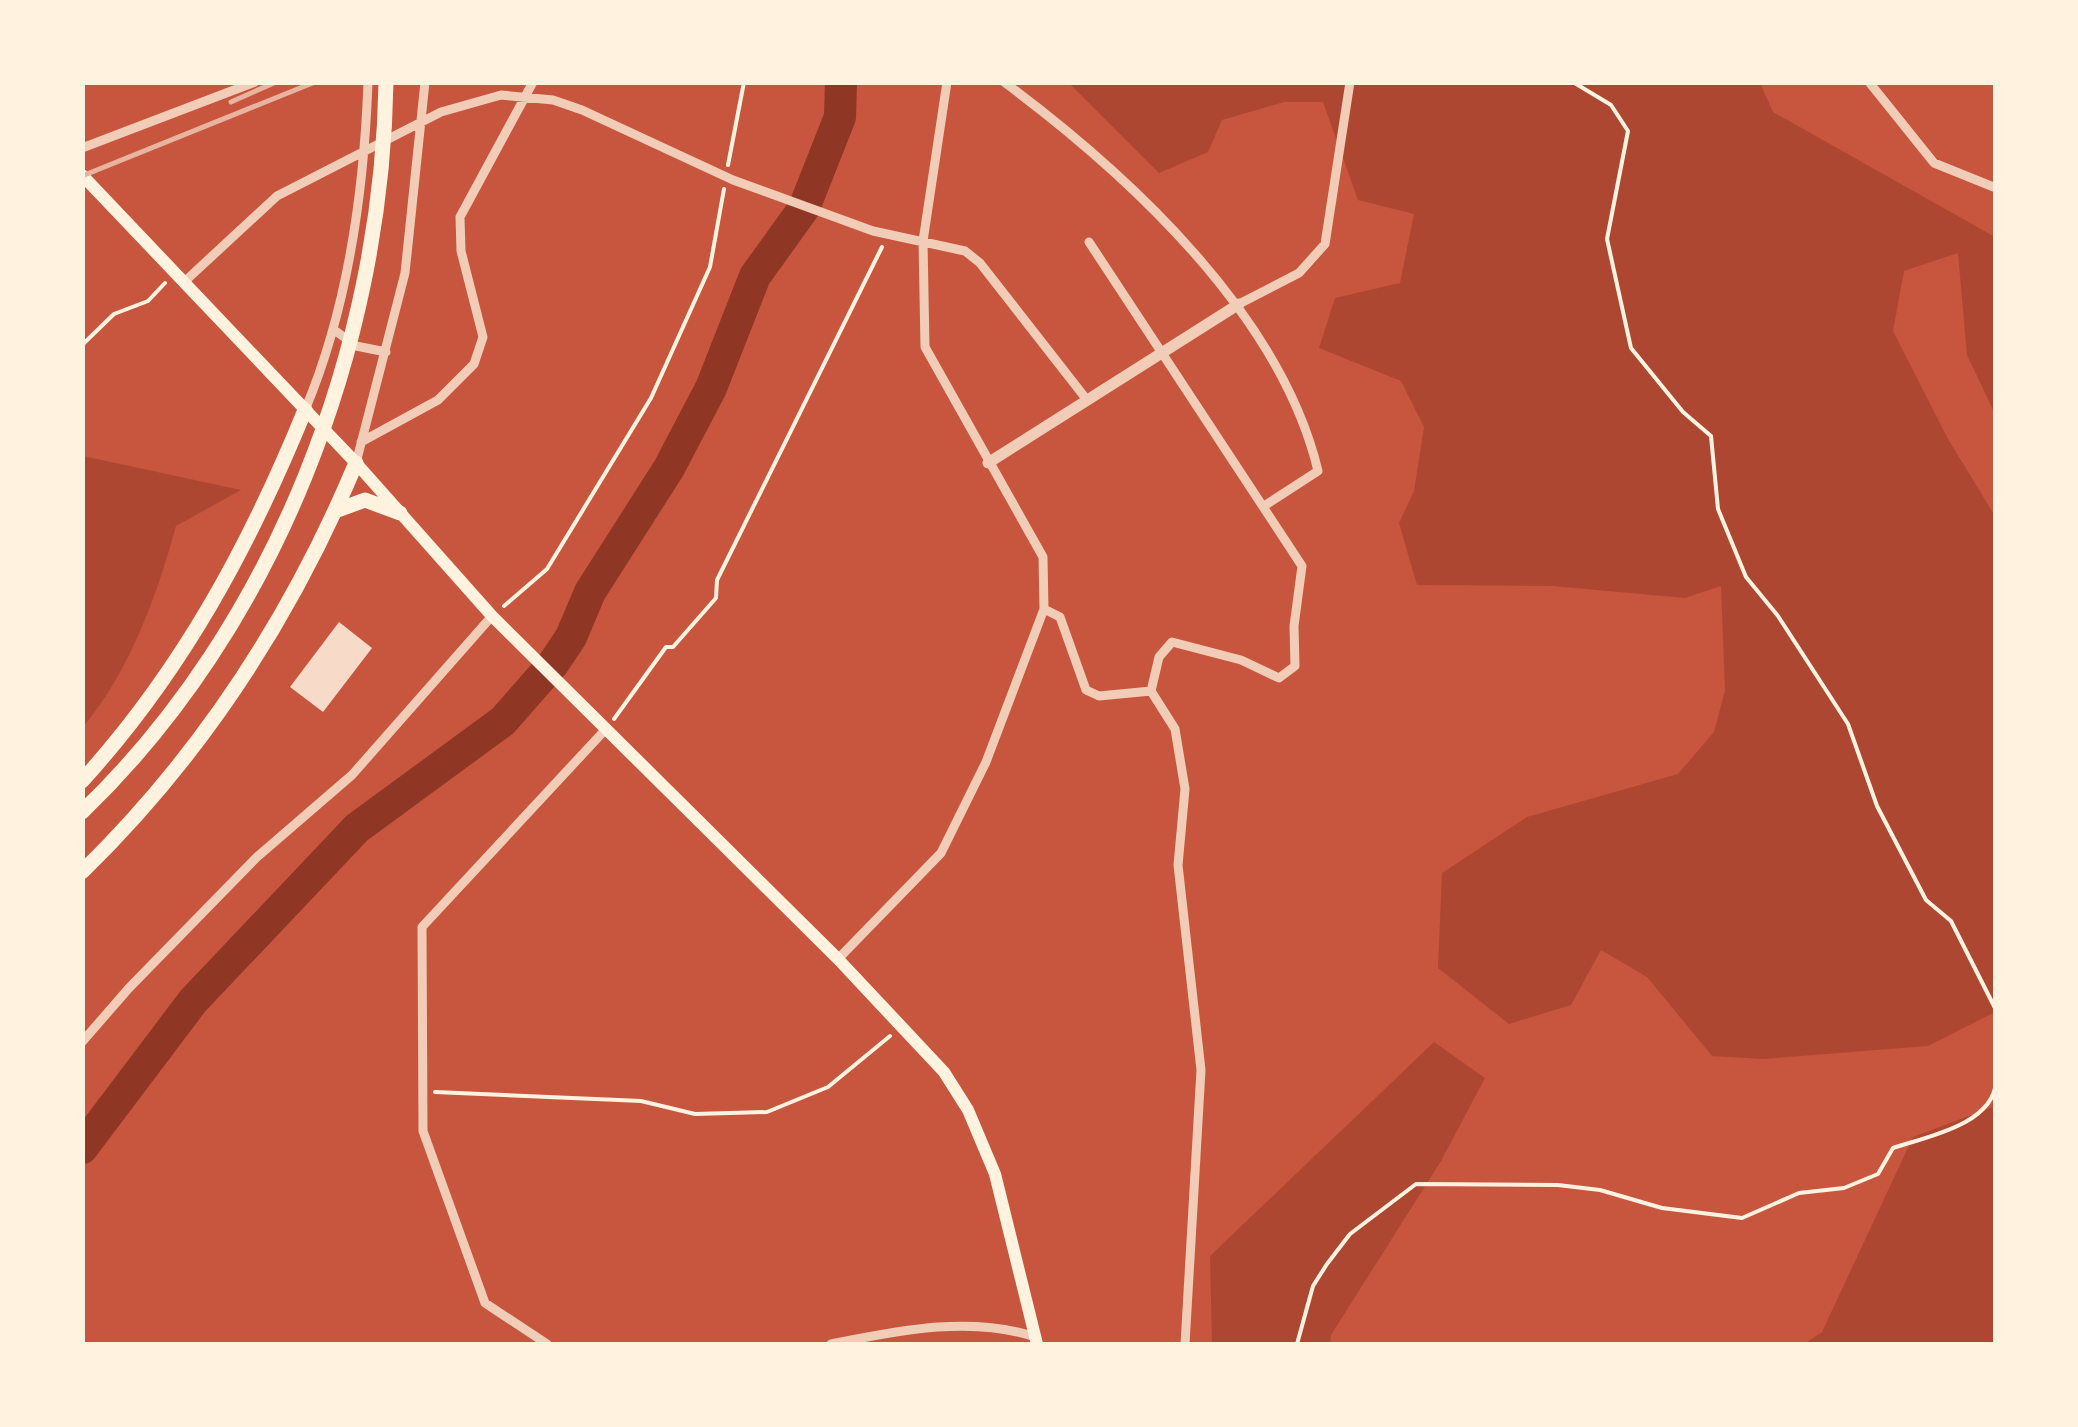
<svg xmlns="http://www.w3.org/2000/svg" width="2078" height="1427" viewBox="0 0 2078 1427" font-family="Montserrat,sans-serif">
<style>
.green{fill:#ae4732}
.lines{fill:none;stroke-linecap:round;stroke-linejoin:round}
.river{stroke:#8f3625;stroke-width:32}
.building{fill:#f7dbc8}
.path{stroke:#fff3e0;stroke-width:4}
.minor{stroke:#f1ccb7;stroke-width:9}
.tertiary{stroke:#f1ccb7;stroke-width:11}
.secondary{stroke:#fff3e0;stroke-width:12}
.trunk{stroke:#fff3e0;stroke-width:15}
.rail{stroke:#e9b49f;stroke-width:5}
</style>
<rect width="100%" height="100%" fill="#c8553d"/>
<!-- green -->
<path class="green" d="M1069,83H1760L1773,112L1995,237V414L1967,355L1958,253L1904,271L1893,331L1948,439L1995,516V1012L1928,1046L1763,1059L1712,1056L1647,977L1601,950L1571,1005L1509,1024L1438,968L1442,873L1527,817L1678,774L1714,732L1725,691L1721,586L1685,598L1553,586L1417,585L1399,523L1414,491L1424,427L1401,381L1319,348L1335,298L1400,283L1414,214L1358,200L1323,102H1284L1222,120L1208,152L1159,173Z
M83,456L241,490L176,526C157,595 130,671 83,727Z
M1434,1042L1485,1078L1441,1161L1331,1335L1330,1344H1212L1210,1256Z
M1995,1106V1344H1804L1822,1332L1913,1137Z"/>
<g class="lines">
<!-- river -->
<path class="river" d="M82,1148L193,1001L357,828L503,721L553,664L571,637L590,592L669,468L711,388L755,276L804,208L840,117L841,82"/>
</g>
<!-- building -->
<path class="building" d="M339,622L372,648L323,712L290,687Z"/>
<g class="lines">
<!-- path -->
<path class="path" d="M1573,82L1611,105L1628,131L1607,239L1631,348L1683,412L1711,436L1718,509L1746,577L1778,616L1848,724L1877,806L1926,900L1951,921L1996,1010
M728,165L744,82
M82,345L114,314L148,301L165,283
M504,606L547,569L651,398L710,267L724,189
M614,719L666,647H673L716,598L717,580L882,247
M435,1092L641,1101L695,1114L767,1112L828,1087L890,1036
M1297,1344L1313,1286L1327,1264L1350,1234L1416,1184L1558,1185L1600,1190L1662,1208L1742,1218L1799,1193L1844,1188L1878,1174L1893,1148C1925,1137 1993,1125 1996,1082"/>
<!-- minor -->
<path class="minor" d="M1004,82C1129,175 1281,315 1318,471L1264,506
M1869,82L1934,163L1996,188
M82,148L255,82
M1089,242L1302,566L1294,626L1295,666L1279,678L1241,660L1172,642L1159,657L1151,691L1175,729L1185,789L1178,865L1201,1070L1185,1344
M183,283L277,196L441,112L501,95L553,100L582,110L733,180L873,231L965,251L980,263L1087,400
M1239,304L1299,273L1325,244L1350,82
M333,329L356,346L386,352
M305,410C348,308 364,193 368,82
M361,442L438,400L474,364L483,337L461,251L460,217L533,82
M356,463L405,273L425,82
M1044,609L1060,617L1086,690L1099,696L1151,691
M838,959L941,853L986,762L1044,609L1043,557L925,347L923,241L947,82
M82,1042L129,988L257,857L352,775L492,616
M547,1344L485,1303L423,1131L422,927L605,730
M831,1344C897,1331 971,1315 1035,1337"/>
<!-- tertiary -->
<path class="tertiary" d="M988,463L1239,304"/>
<!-- secondary -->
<path class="secondary" d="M82,175L356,463L492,616L838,959L944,1072L968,1110L995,1174L1037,1344"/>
<!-- trunk -->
<path class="trunk" d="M335,511L365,500L400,513
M82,781C182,671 249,547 305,410
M82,812C275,627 382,347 386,82
M82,872C203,754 291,618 356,463"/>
<!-- rail -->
<path class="rail" d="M231,102L276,82
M82,176L315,82"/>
</g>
<!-- border -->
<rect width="2078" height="1427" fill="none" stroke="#fff3e0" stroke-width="170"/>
</svg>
